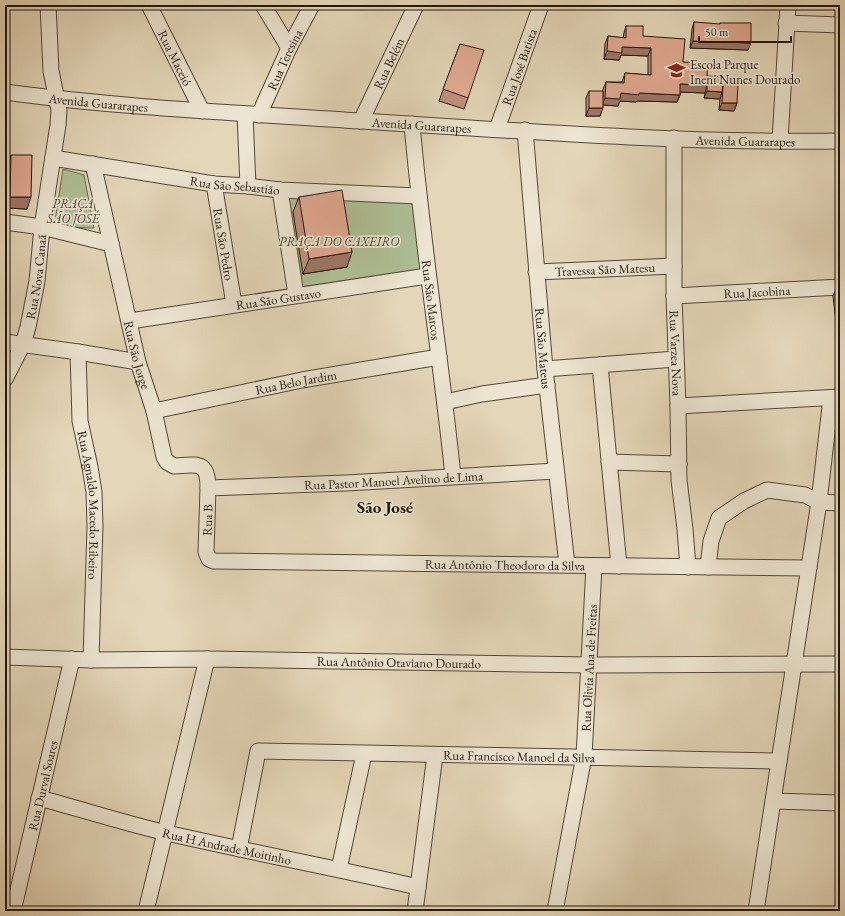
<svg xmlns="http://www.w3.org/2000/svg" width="845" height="916" viewBox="0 0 845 916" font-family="'EB Garamond',serif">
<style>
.green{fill:#aebf94;stroke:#686a50}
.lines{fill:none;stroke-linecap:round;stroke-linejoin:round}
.minor-casing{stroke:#524637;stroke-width:17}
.minor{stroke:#ede5d2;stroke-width:15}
.wall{fill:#c2927e;stroke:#22150c}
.shaded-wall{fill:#9e7767;stroke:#22150c}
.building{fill:#e2aa93;stroke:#22150c}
.labels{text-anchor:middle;stroke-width:3.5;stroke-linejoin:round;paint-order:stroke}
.street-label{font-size:13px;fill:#22150c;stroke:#ede5d2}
.poi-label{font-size:13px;fill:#22150c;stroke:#ede5d2;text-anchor:start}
.park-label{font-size:13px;font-style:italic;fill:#4c4835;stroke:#ede5d2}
.district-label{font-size:17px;font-weight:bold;fill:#22150c;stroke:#ede5d2}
</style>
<rect width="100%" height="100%" fill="#e4d7b9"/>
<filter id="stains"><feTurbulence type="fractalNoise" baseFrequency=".005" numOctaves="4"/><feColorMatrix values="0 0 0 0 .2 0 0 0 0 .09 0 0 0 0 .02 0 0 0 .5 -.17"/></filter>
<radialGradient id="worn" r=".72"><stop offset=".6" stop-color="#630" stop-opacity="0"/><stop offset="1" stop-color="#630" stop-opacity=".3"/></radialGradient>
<!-- green -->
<path class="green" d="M63,169L84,175L94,228L54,227Z
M283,193L416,198L425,274L298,292Z"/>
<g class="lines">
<defs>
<g id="minor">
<path id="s1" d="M149,5L202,111"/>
<path d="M263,5L289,48"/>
<path d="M786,23L840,25"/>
<path id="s2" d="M5,92C123,108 242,113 361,121C520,131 680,143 840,141"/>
<path d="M245,114L248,186"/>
<path id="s3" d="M259,115L289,48L312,5"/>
<path id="s4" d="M361,121L416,5"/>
<path id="s5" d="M412,124C422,242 441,359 453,476"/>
<path id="s6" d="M497,129L541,5"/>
<path id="s7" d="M525,130L545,369L567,565"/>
<path id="s8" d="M674,138V296L678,406L679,480L685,529L688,567"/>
<path d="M780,141L788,5"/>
<path id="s9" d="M53,158L214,184L248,186L280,190L418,196"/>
<path id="s10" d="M93,164L138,362L154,411L164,457L167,462L174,466C197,465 208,460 208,488L346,483L556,471"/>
<path id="s11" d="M214,184L234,304"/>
<path d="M280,190L296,295"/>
<path d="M5,222L42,227L111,244"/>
<path id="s12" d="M536,272L674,266"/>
<path id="s13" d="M674,296L840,287"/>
<path id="s14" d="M130,321L427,276"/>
<path d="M5,342L78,352L138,362"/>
<path id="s15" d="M78,352L80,421L90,467L94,492L95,526L91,660"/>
<path d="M600,365L619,566"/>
<path d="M545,369L676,359"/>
<path id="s16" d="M5,379L23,344L28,327L37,281L42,227L58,125L59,110L51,71L48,5"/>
<path d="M445,402L482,394L547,385"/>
<path d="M678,406L840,397"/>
<path id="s17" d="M154,411L302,380L439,357"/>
<path d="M609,462L679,464"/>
<path id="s18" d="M208,488L206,552L209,559L214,561L809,568"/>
<path d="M708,567L711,541L719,518L744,501L767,490L805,495L819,502L840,503"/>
<path id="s19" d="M5,657L91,660L207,659L592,665L840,664"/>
<path id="s20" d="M39,798C81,809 124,823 167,833C250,852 334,868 418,887"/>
<path d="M773,801L840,803"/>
<path id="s21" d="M239,849L258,751L779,761"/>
<path d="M339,869L364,754"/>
<path id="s22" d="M13,911L72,659"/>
<path d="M146,911L207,659"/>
<path d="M415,911L435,755"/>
<path id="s23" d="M555,911L584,756L594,566"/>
<path d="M756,911L819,502L831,398"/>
</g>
</defs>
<!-- minor casing -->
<use href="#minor" class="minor-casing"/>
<!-- minor -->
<use href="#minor" class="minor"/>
</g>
<!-- wall -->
<path class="wall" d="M694,22L748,50L690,48L692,29Z
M626,26L683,62L707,76L730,84L737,103L734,111L719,110L720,98V99L704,98L705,93L680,92V95L677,102L637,101L636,102L620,101L618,106L603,105L600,116H586V98L589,91L603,97V89L606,82H622L625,73L648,75V56L621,55L619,60L604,59L605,44L608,36L623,38L624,33Z
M460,44L468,98L464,109L439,101Z
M11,155L27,209L6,208L7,166Z
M299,197L347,267L303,274L293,212Z
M840,288V330L837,331L833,296L836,289Z"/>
<!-- shaded-wall -->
<path class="shaded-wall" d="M693,41L751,43L748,50L690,48Z
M622,47L651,48L648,56L621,55L619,60L604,59L607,51Z
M680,84L707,85L705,93L678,92Z
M707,91L722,92L720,99L704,98Z
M621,93H639L680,95L677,102L637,101L636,102L620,101L618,106L602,105L605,98Z
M722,103H737L734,111L719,110Z
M589,108H603L600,116H586Z
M10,197H31L27,209L6,208Z
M352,252L347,267L303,274L309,259Z
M839,323H840V330L837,331Z"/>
<!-- building -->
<path class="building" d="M694,22L720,24V23H751V43L693,41Z
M626,26H643V36L685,39L683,62L708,63L707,76L730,77V84H738L737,103H722L723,86L722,92L707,91V85L680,84V95L639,93V95L621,93L620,99L605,98L606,82L624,83L625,73L651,75V48L622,47V53L607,51L608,36L626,38Z
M460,44L484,50L468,98L443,89Z
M589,91H603V108H589Z
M11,155H32L31,197H10Z
M342,190L352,252L309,259L299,197Z
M840,288V323H839L836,289Z"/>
<!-- icons -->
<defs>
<symbol id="school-bare" viewBox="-9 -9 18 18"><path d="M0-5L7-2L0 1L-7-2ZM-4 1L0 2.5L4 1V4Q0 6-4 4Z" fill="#8f2418" stroke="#ede5d2" stroke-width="2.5" paint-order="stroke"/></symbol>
</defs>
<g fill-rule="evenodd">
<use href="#school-bare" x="664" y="58" width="25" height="25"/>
</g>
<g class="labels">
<!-- street labels -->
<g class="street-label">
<text dy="5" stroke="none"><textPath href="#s1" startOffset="59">Rua Maceió</textPath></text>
<text dy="5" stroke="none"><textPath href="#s3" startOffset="61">Rua Teresina</textPath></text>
<text dy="5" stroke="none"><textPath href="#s4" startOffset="64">Rua Belém</textPath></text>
<text dy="5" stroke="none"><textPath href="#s6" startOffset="66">Rua José Batista</textPath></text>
<text dy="5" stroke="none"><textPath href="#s2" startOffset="94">Avenida Guararapes</textPath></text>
<text dy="5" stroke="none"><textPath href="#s2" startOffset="418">Avenida Guararapes</textPath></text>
<text dy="5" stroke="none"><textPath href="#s2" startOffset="742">Avenida Guararapes</textPath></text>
<text dy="5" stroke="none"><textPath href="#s9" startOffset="184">Rua São Sebastião</textPath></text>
<text dy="5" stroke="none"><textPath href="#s11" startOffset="61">Rua São Pedro</textPath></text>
<text dy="5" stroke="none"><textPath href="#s12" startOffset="69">Travessa São Matesu</textPath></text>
<text dy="5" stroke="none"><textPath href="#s16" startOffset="108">Rua Nova Canaã</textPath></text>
<text dy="5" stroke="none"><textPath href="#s13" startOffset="83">Rua Jacobina</textPath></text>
<text dy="5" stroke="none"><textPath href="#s14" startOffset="150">Rua São Gustavo</textPath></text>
<text dy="5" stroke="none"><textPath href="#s5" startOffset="177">Rua São Marcos</textPath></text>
<text dy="5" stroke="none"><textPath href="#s7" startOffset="219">Rua São Mateus</textPath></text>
<text dy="5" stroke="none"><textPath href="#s8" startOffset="215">Rua Varzea Nova</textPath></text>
<text dy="5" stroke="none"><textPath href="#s10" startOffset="196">Rua São Jorge</textPath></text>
<text dy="5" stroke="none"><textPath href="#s17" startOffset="145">Rua Belo Jardim</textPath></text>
<text dy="5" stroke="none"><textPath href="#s10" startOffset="552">Rua Pastor Manoel Avelino de Lima</textPath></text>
<text dy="5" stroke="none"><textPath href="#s15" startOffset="154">Rua Agnaldo Macedo Ribeiro</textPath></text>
<text transform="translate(207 520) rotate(-88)" y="5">Rua B</text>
<text dy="5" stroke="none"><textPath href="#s18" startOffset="368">Rua Antônio Theodoro da Silva</textPath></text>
<text dy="5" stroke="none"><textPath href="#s19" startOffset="394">Rua Antônio Otaviano Dourado</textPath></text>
<text dy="5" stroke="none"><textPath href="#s23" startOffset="246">Rua Olivia Ana de Freitas</textPath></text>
<text dy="5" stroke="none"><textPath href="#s21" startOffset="361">Rua Francisco Manoel da Silva</textPath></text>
<text dy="5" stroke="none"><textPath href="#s22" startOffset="129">Rua Durval Soares</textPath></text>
<text dy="5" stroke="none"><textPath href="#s20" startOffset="194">Rua H Andrade Moitinho</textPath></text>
</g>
<!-- poi labels -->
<g class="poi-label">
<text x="690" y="69">Escola Parque<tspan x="690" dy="15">Ineni Nunes Dourado</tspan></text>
</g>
<!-- park labels -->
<g class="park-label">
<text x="73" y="208">PRAÇA<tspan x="73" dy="15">SÃO JOSÉ</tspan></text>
<text x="339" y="246">PRAÇA DO CAXEIRO</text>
</g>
<!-- district labels -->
<g class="district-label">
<text x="385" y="513">São José</text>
</g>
</g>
<!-- margin -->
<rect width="845" height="916" fill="none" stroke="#e4d7b9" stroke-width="20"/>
<rect x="6" y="6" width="833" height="904" fill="none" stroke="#22150c" stroke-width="2"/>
<rect x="10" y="10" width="825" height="896" fill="none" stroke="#22150c"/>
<!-- scale -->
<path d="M699 36v6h92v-6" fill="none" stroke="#22150c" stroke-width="2"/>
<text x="705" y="36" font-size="12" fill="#22150c" stroke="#ede5d2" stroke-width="3" paint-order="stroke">50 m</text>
<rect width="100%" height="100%" filter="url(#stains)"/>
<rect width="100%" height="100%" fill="url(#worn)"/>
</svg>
